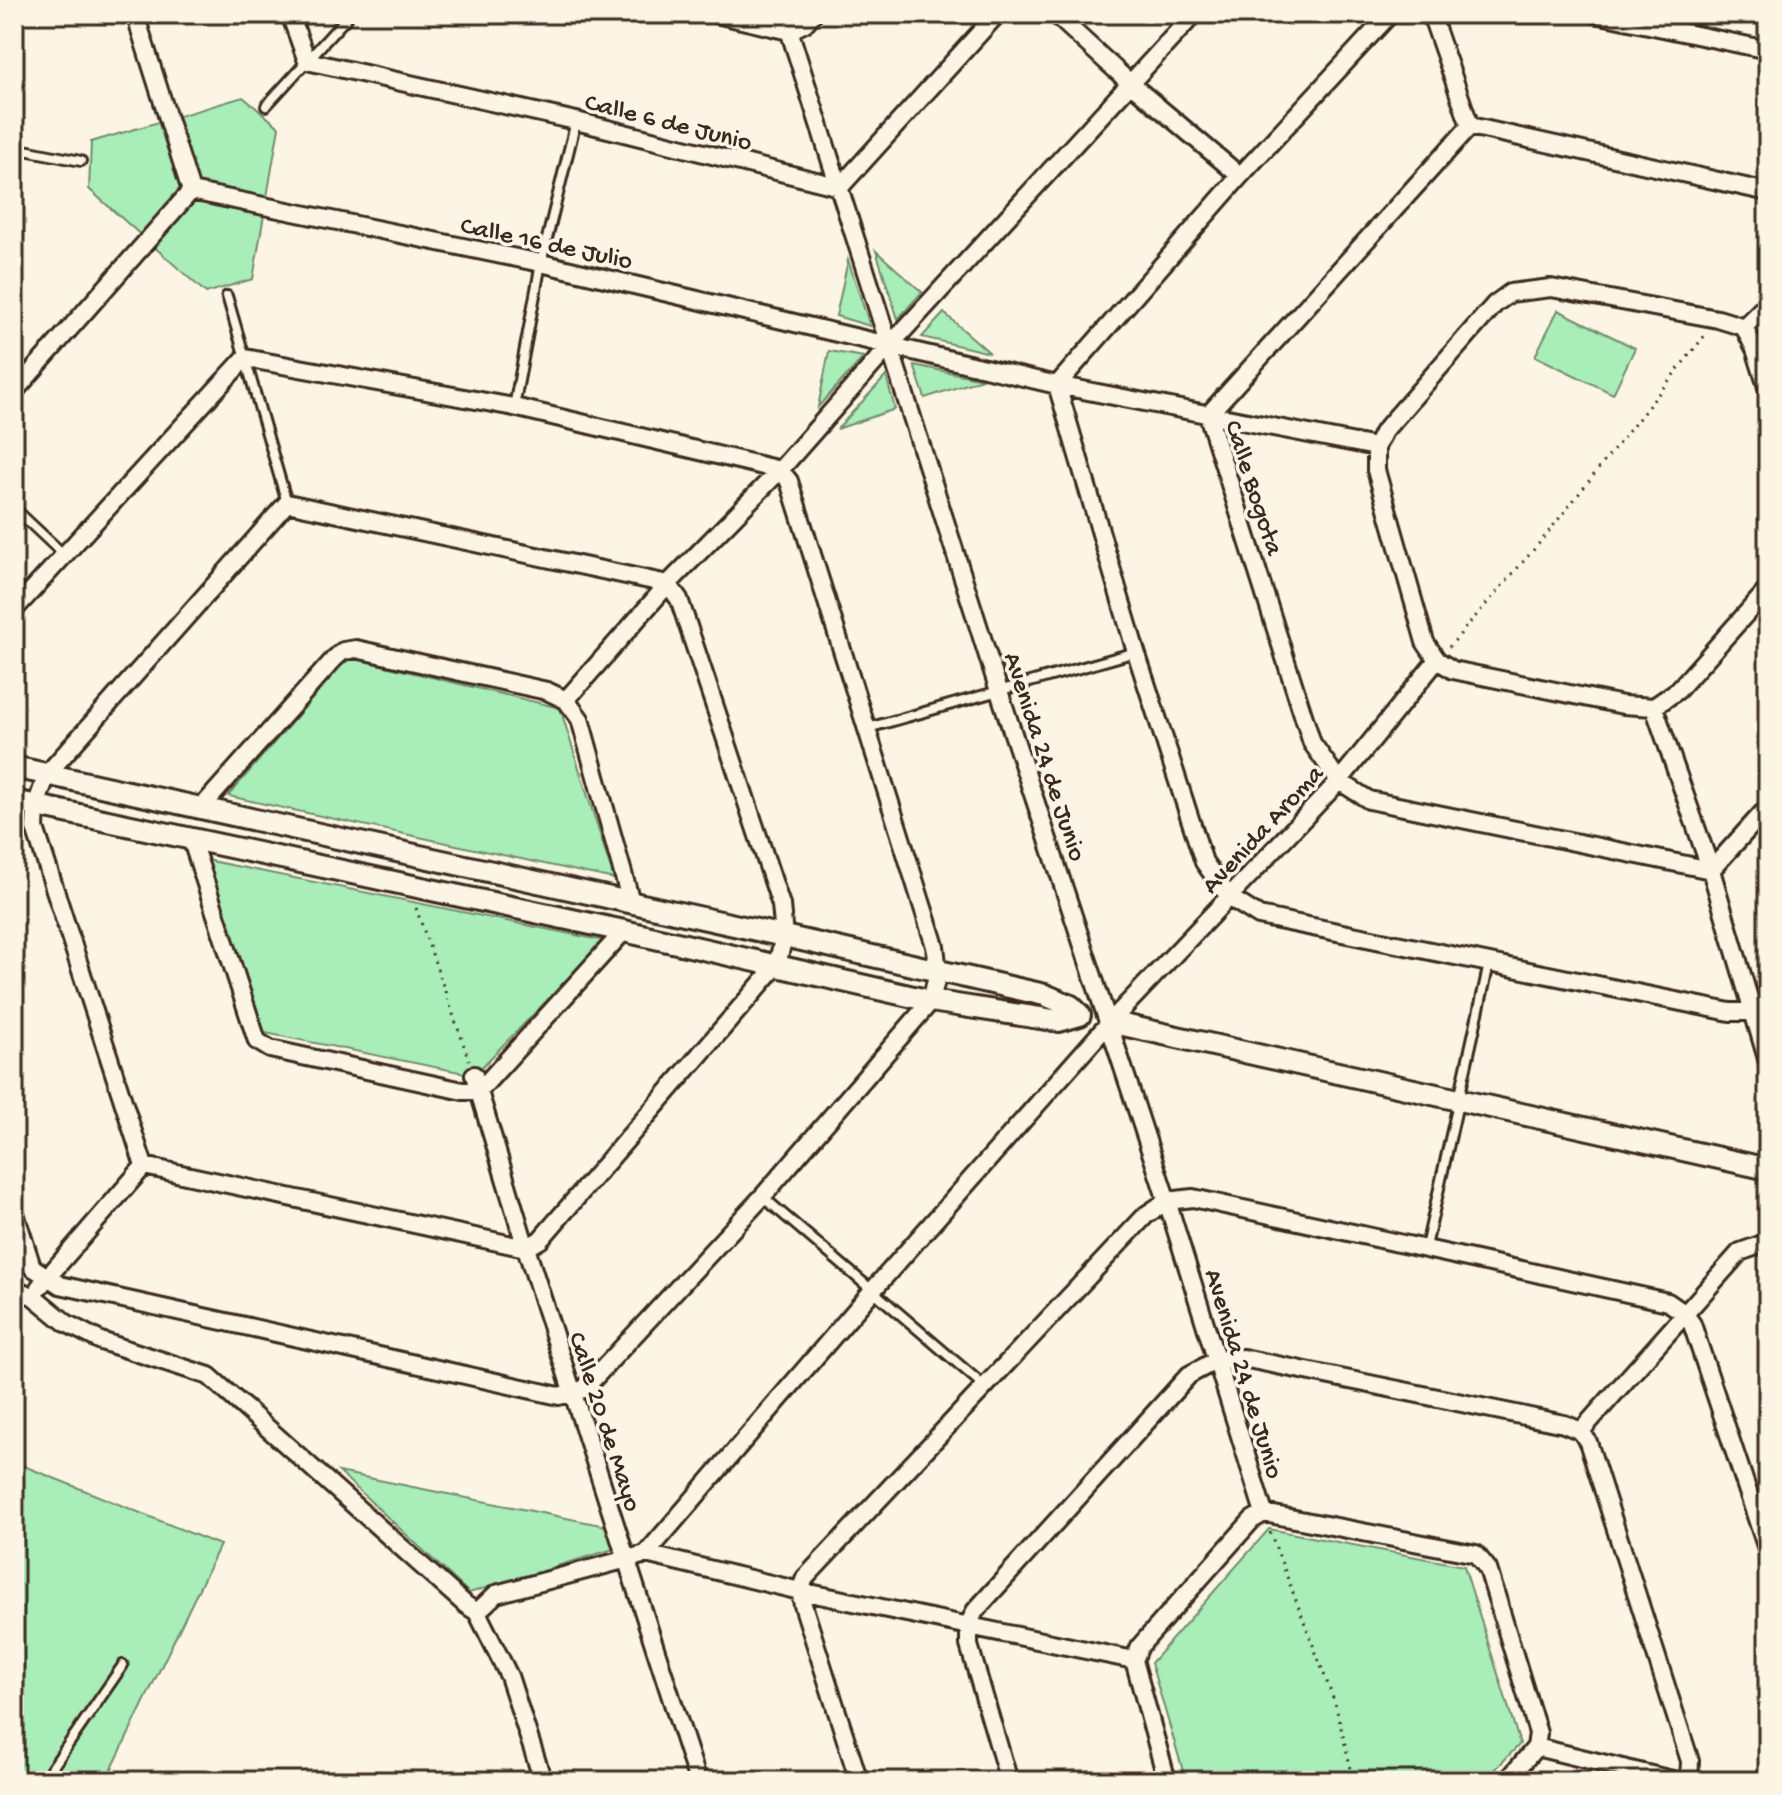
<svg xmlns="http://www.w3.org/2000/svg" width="1782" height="1795" viewBox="0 0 1782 1795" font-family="'Gochi Hand',sans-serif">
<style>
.green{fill:#a9edb9;stroke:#728c6c;stroke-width:2}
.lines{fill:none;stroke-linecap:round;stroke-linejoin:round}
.service-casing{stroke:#3b2a1e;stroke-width:14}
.minor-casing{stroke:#3b2a1e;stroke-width:22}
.tertiary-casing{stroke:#3b2a1e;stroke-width:26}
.path{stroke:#3b2a1e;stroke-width:3;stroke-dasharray:2 6;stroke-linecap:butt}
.service{stroke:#fcf5e5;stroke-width:8}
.minor{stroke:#fcf5e5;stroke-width:16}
.tertiary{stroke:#fcf5e5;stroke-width:20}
.labels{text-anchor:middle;stroke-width:7;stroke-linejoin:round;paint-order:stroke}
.street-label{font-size:26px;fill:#3b2a1e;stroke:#fcf5e5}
</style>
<rect width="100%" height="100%" fill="#fcf5e5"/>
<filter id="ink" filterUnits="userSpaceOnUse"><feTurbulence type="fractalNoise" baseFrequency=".0125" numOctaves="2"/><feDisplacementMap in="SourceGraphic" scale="16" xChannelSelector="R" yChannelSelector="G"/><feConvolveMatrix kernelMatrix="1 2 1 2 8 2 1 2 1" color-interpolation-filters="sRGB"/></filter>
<g filter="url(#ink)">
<!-- green -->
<path class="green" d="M243,97L279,127L253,279L206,293L89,189L91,142Z
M876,251L922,292L898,319Z
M848,260L870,326L836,316Z
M1558,310L1635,348L1613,394L1535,356Z
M944,313L990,353L922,337Z
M829,351L864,357L818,407Z
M914,365L982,379L925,398Z
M886,376L895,409L837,429Z
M348,657L560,708L614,879L228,796Z
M206,860L605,941L474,1075L265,1033Z
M14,1462L220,1545L106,1781H14Z
M339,1472L606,1526L614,1549L550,1568L547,1581L526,1576L469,1593Z
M1269,1529L1464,1566L1520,1744L1484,1781H1186L1151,1663Z"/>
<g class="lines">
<defs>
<path id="service" d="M266,106L350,14
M14,148L81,161
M227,296L287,503
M514,407L541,263L576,121
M14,508L63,554
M868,728L1136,652
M763,1197L983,1385
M1426,1247L1489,964
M43,1781L123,1665"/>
<path id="minor" d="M135,14L191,191
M290,14L307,61L576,121L840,187L997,14
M716,14L789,31L805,23L813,14
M784,14L999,691L1167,1201L1264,1513
M1055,14L1131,84L1240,176
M1390,14L1240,176L1057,385L1136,652L1204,862L1229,897L1259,916L1730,1012H1753L1768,1003
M1431,14L1470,126
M1596,14L1768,50
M1470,126L1208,415L1312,743L1339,781L1369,800L1711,870L1768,807
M1470,126L1768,192
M191,191L541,263L1057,385L1376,447
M1744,327L1768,303
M1768,390L1755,349L1744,327L1718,319L1551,288L1510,293L1495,304L1384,431L1376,447V470L1425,642L1437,660L1453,670L1623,705L1654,707L1678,690L1768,589
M14,392L191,191
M287,503L668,584L679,599L781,905L784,936L777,965L540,1240L526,1248L144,1166L35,828L36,806L47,774Z
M14,610L245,358L514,407L780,470L789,481L935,946L938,972L931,1001L763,1196L584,1389L559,1396L60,1285L32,1267L14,1210
M566,700L668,584L780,470L891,344L1194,14
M1654,707L1711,870L1768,1062
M201,808L334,659L343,651L356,649L547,691L566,700L580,719L631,902
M191,838L257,1041L270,1049L463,1091H479L624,931
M474,1075L526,1248L698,1781
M40,1286L144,1166
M14,1289L33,1296L66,1323L101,1341L209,1376L466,1605L477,1612L509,1676L543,1781
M1581,1431L1740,1252L1768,1242
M646,1554L873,1290L1110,1022L1339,781L1437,660
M477,1612L496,1594L646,1554L800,1591L1134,1660
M1536,1747L1676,1781
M859,1781L803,1605L800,1591L805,1578L1146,1215L1167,1201L1193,1198L1668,1302L1684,1313L1692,1324L1768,1552
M1009,1781L969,1645V1624L975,1611L1189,1375L1215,1361L1243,1358L1564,1424L1581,1431L1588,1442L1690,1761L1689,1781
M1167,1781L1134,1660L1140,1646L1252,1520L1264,1513L1476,1554L1488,1569L1538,1733L1536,1747L1507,1781"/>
<path id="tertiary" d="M14,767L784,936L1045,995L1071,1006L1080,1015L1059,1021L931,1001L624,931L14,801
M1110,1022L1768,1169"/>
</defs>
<!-- service casing -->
<use href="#service" class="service-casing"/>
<!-- minor casing -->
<use href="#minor" class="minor-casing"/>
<!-- tertiary casing -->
<use href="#tertiary" class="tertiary-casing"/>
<!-- path -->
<path class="path" d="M1449,647L1542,540L1706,334
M416,908L469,1060
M1270,1532L1335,1703L1354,1781"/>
<!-- service -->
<use href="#service" class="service"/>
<!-- minor -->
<use href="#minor" class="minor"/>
<!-- tertiary -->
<use href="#tertiary" class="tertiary"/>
</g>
</g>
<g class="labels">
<!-- street labels -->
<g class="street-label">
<text transform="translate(669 120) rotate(14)" y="9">Calle 6 de Junio</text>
<text transform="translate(547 241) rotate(12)" y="9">Calle 16 de Julio</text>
<text transform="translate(1256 487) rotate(72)" y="9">Calle Bogota</text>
<text transform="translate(1047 756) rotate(72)" y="9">Avenida 24 de Junio</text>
<text transform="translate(1261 828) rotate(-47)" y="9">Avenida Aroma</text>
<text transform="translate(1246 1373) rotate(73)" y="9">Avenida 24 de Junio</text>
<text transform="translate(607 1421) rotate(72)" y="9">Calle 20 de Mayo</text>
</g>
</g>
<!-- margin -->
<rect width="1782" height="1795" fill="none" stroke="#fcf5e5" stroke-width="48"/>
<rect x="24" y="24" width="1734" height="1747" fill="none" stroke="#3b2a1e" stroke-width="3" filter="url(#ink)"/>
</svg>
